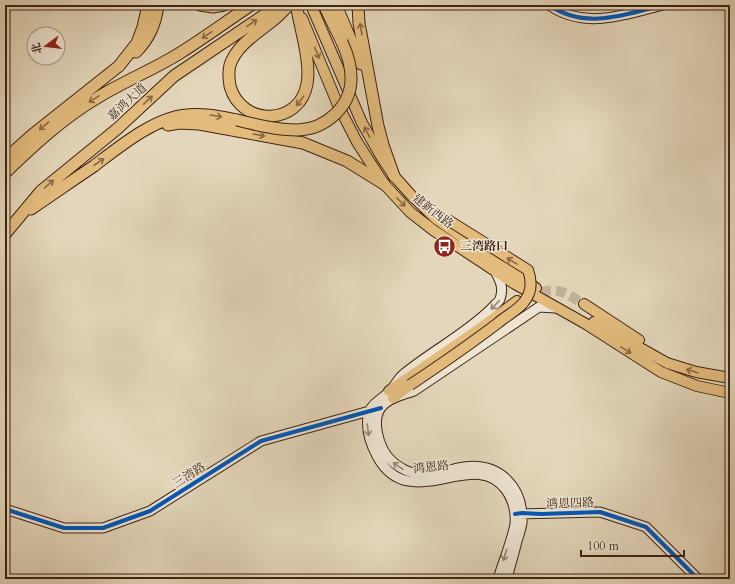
<svg xmlns="http://www.w3.org/2000/svg" width="735" height="584" viewBox="0 0 735 584" font-family="Cardo,'Noto Serif SC',serif">
<style>
.lines{fill:none;stroke-linecap:round;stroke-linejoin:round}
.primary-tunnel{stroke:#c2b298;stroke-width:10;stroke-dasharray:10 5;stroke-linecap:butt}
.secondary-casing{stroke:#3f2312;stroke-width:11}
.primary-casing{stroke:#3f2312;stroke-width:12}
.highway-casing{stroke:#3f2312;stroke-width:13}
.secondary{stroke:#ede4d2;stroke-width:9}
.primary{stroke:#e2bb7d;stroke-width:10}
.highway{stroke:#e2bb7d;stroke-width:11}
.primary-bridge-casing{stroke:#3f2312;stroke-width:12;stroke-linecap:butt}
.highway-bridge-casing{stroke:#3f2312;stroke-width:13;stroke-linecap:butt}
.primary-bridge{stroke:#e2bb7d;stroke-width:10}
.highway-bridge{stroke:#e2bb7d;stroke-width:11}
.cycleway-casing{stroke:#ede4d2;stroke-width:6}
.cycleway{stroke:#0057b8;stroke-width:4}
.oneway{stroke:#886742}
.oneway2{stroke:#968472}
.labels{text-anchor:middle;stroke-width:3;stroke-linejoin:round;paint-order:stroke}
.street-label{font-size:12px;fill:#3f2312;stroke:#ede4d2}
.poi-label{font-size:12px;font-weight:bold;fill:#3f2312;stroke:#ede4d2;text-anchor:start}
</style>
<rect width="100%" height="100%" fill="#e3d6ba"/>
<filter id="stains"><feTurbulence type="fractalNoise" baseFrequency=".005" numOctaves="4"/><feColorMatrix values="0 0 0 0 .2 0 0 0 0 .09 0 0 0 0 .02 0 0 0 .5 -.17"/></filter>
<radialGradient id="worn" r=".72"><stop offset=".6" stop-color="#630" stop-opacity="0"/><stop offset="1" stop-color="#630" stop-opacity=".3"/></radialGradient>
<g class="lines">
<!-- primary-tunnel -->
<path class="primary-tunnel" d="M527,297C555,286 559,289 584,304"/>
<defs>
<path id="secondary" d="M549,5C585,30 624,15 663,5
M495,271C500,280 504,288 500,299C499,302 494,305 492,308C466,334 433,350 405,373C398,378 395,386 389,392C381,400 370,404 368,416C366,430 371,445 377,456C410,517 474,445 506,490C513,500 516,511 515,524C512,541 503,562 498,579
M5,509L64,528H103L150,511L261,441L373,410
M518,514L600,512L646,527L698,579
M507,579C510,566 514,554 517,541C519,535 521,529 522,523C524,488 500,462 464,467C445,470 424,479 405,470C399,467 393,463 388,457C379,446 372,422 380,409C387,398 403,395 414,391L539,307L556,308"/>
<path id="primary" d="M311,5L362,123L382,158L394,176L411,195L436,219L536,288
M302,18L338,105L357,142L384,184L410,212L433,230L515,284L586,324L661,372L697,386L730,393
M584,304L639,340
M594,322L667,363L696,372L730,378
M389,391L476,331L517,301
M393,398L410,385"/>
<path id="highway" d="M200,5L213,7L224,5
M289,5C283,11 278,17 271,22C256,34 236,46 230,65C228,72 229,80 230,86C241,127 300,126 307,84C311,63 301,31 297,9
M324,5L342,42
M336,5L361,64
M358,5L359,23L378,126L383,145L394,176
M136,52C149,39 156,23 158,5
M168,125L179,123L199,124L303,143L347,161L384,184
M5,163L13,152L32,135L119,66L137,43L143,27L148,5
M5,173C33,146 63,118 97,98C124,81 153,70 180,53C204,38 227,21 251,5
M31,209C52,195 73,180 94,166C119,147 154,118 186,115C203,113 221,117 237,120
M5,234L41,191L117,129L174,76L279,5"/>
</defs>
<!-- secondary casing -->
<use href="#secondary" class="secondary-casing"/>
<!-- primary casing -->
<use href="#primary" class="primary-casing"/>
<!-- highway casing -->
<use href="#highway" class="highway-casing"/>
<!-- secondary -->
<use href="#secondary" class="secondary"/>
<!-- primary -->
<use href="#primary" class="primary"/>
<!-- highway -->
<use href="#highway" class="highway"/>
<defs>
<path id="primary-bridge" d="M410,385C440,365 469,345 498,323C506,316 518,310 524,302C532,292 532,281 528,270L448,220"/>
<path id="highway-bridge" d="M237,120C257,125 277,130 298,130C326,129 352,106 351,77C351,64 347,53 342,42"/>
</defs>
<!-- primary-bridge casing -->
<use href="#primary-bridge" class="primary-bridge-casing"/>
<!-- highway-bridge casing -->
<use href="#highway-bridge" class="highway-bridge-casing"/>
<!-- primary-bridge -->
<use href="#primary-bridge" class="primary-bridge"/>
<!-- highway-bridge -->
<use href="#highway-bridge" class="highway-bridge"/>
<defs>
<path id="cycleway" d="M549,5C585,30 624,15 663,5
M5,509L64,528H103L150,511L261,441L381,408
M515,514L522,513L541,514L600,512L646,527L698,579"/>
</defs>
<!-- cycleway casing -->
<use href="#cycleway" class="cycleway-casing"/>
<!-- cycleway -->
<use href="#cycleway" class="cycleway"/>
</g>
<!-- one-way arrows -->
<defs><path id="oneway-shaft" d="M-6 0H5M1.5-3L5.5 0L1.5 3" fill="none" stroke-width="1.6" stroke-linecap="round" stroke-linejoin="round"/></defs>
<g class="oneway">
<use href="#oneway-shaft" transform="translate(252 23) rotate(-34)"/>
<use href="#oneway-shaft" transform="translate(361 29) rotate(-100)"/>
<use href="#oneway-shaft" transform="translate(207 35) rotate(146)"/>
<use href="#oneway-shaft" transform="translate(317 53) rotate(68)"/>
<use href="#oneway-shaft" transform="translate(94 99) rotate(148)"/>
<use href="#oneway-shaft" transform="translate(148 100) rotate(-43)"/>
<use href="#oneway-shaft" transform="translate(300 101) rotate(127)"/>
<use href="#oneway-shaft" transform="translate(216 116) rotate(9)"/>
<use href="#oneway-shaft" transform="translate(44 126) rotate(141)"/>
<use href="#oneway-shaft" transform="translate(367 132) rotate(-118)"/>
<use href="#oneway-shaft" transform="translate(259 135) rotate(10)"/>
<use href="#oneway-shaft" transform="translate(99 162) rotate(-35)"/>
<use href="#oneway-shaft" transform="translate(49 184) rotate(-42)"/>
<use href="#oneway-shaft" transform="translate(401 202) rotate(45)"/>
<use href="#oneway-shaft" transform="translate(512 261) rotate(-148)"/>
<use href="#oneway-shaft" transform="translate(626 350) rotate(32)"/>
<use href="#oneway-shaft" transform="translate(692 371) rotate(-163)"/>
</g>
<g class="oneway2">
<use href="#oneway-shaft" transform="translate(495 305) rotate(134)"/>
<use href="#oneway-shaft" transform="translate(368 430) rotate(83)"/>
<use href="#oneway-shaft" transform="translate(398 466) rotate(-145)"/>
<use href="#oneway-shaft" transform="translate(505 555) rotate(107)"/>
</g>
<!-- icons -->
<defs>
<symbol id="bus-disc" viewBox="-11 -11 22 22"><circle r="9.5" fill="#8f2418" stroke="#ede4d2"/><path d="M-5-6H5V4H4V6H2V4H-2V6H-4V4H-5ZM-3.5-4V0h7V-4ZM-3.5 1.2v1.5H-2V1.2ZM2 1.2v1.5H3.5V1.2Z" fill="#fff"/></symbol>
</defs>
<g fill-rule="evenodd">
<use href="#bus-disc" x="432" y="234" width="25" height="25"/>
</g>
<g class="labels">
<!-- street labels -->
<g class="street-label">
<text transform="translate(127 102) rotate(-43)" y="4">嘉鸿大道</text>
<text transform="translate(433 211) rotate(38)" y="4">建新西路</text>
<text transform="translate(431 467) rotate(-6)" y="4">鸿恩路</text>
<text transform="translate(189 475) rotate(-32)" y="4">三湾路</text>
<text transform="translate(570 503) rotate(-2)" y="4">鸿恩四路</text>
</g>
<!-- poi labels -->
<g class="poi-label">
<text x="460" y="250">三湾路口</text>
</g>
</g>
<!-- margin -->
<rect width="735" height="584" fill="none" stroke="#e3d6ba" stroke-width="20"/>
<rect x="6" y="6" width="723" height="572" fill="none" stroke="#3f2312" stroke-width="2"/>
<rect x="10" y="10" width="715" height="564" fill="none" stroke="#3f2312"/>
<!-- north arrow -->
<g transform="translate(46 46) rotate(255)"><circle r="19" fill="#ede4d2" stroke="#a79785"/>
<path d="M0-3L7 15L0 10L-7 15Z" fill="#8f2418"/>
<text y="-6" font-size="11" font-weight="bold" text-anchor="middle" fill="#3f2312">北</text>
</g>
<!-- scale -->
<path d="M581 550v6h103v-6" fill="none" stroke="#3f2312" stroke-width="2"/>
<text x="587" y="550" font-size="12" fill="#3f2312" stroke="#ede4d2" stroke-width="3" paint-order="stroke">100 m</text>
<rect width="100%" height="100%" filter="url(#stains)"/>
<rect width="100%" height="100%" fill="url(#worn)"/>
</svg>
